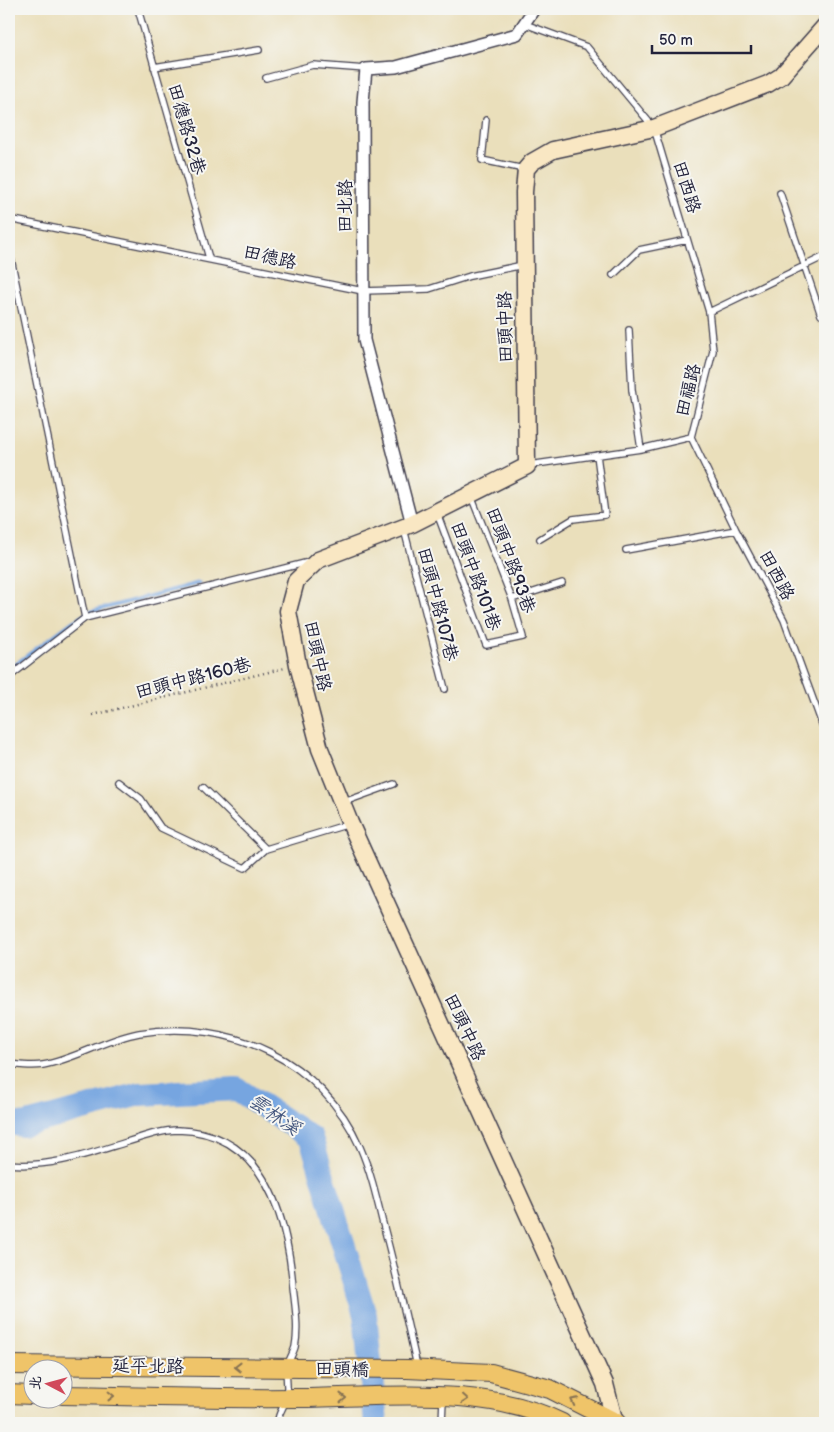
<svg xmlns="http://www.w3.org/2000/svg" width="834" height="1432" viewBox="0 0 834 1432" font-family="'Balsamiq Sans','LXGW WenKai TC',sans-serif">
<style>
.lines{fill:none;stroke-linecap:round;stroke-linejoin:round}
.stream{stroke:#76a5e0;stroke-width:4}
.river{stroke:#76a5e0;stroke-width:24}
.lane-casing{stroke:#403e4e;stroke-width:8}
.street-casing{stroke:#403e4e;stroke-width:14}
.secondary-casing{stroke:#403e4e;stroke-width:19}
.primary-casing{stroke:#403e4e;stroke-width:20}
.path{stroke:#403e4e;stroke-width:2.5;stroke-dasharray:1 4;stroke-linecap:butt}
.lane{stroke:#fff;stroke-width:5.5}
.street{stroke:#fff;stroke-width:11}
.secondary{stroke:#f9e7c3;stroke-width:16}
.primary{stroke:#efc469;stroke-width:18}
.oneway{stroke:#887352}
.labels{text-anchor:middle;stroke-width:4;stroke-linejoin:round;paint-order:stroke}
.street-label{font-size:18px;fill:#22223b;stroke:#f6f6f2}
.water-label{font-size:19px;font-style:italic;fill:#44567d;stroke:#f6f6f2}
</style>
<rect width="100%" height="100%" fill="#f6f6f2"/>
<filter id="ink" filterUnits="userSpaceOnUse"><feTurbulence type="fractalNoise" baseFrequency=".02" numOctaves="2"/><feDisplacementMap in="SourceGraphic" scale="10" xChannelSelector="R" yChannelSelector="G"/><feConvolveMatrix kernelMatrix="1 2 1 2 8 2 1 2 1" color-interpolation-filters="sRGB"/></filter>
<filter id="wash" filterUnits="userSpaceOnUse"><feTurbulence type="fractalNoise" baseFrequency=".0096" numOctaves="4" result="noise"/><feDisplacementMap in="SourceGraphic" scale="20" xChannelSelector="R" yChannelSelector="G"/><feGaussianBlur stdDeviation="1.12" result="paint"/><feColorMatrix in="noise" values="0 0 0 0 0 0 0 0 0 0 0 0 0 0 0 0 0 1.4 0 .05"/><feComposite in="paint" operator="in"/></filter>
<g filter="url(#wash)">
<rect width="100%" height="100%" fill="#eadfbb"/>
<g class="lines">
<!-- stream -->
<path class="stream" d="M9,669L72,622L90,612L199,583"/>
<!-- river -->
<path class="river" d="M9,1123L23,1125L140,1094L237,1089L311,1138L365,1315L376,1423"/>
</g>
</g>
<g filter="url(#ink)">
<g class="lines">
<defs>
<path id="lane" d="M138,9L209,258
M525,24L587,47L654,128L709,312L713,351L691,437L641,449L529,465
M154,67L259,50
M266,78L313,65L366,69
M486,120L482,160L524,169
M780,193L821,315
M9,219L363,291L429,289L470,276L523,265
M9,249L85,618L9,677
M613,275L639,250L687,240
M709,312L825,256
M629,330L632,390L641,449
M691,437L736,530L784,620L825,732
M437,513L486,645L523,637L512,599L471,496
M404,529L445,689
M540,539L573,519L605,515L597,455
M626,550L736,530
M512,599L562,583
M85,618L309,562
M119,782L141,799L161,828L245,868L266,849L349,824
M203,787L266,849
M344,802L394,784
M9,1064C19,1065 32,1067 43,1065C76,1059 106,1039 139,1033C231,1018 322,1061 360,1147C370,1170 376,1195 382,1220C395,1268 406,1317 417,1366
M9,1164C50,1168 88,1154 127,1142C143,1137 161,1130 178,1130C264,1132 287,1216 293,1287C295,1306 299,1328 295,1347C293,1354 288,1361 287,1368C285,1378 289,1389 286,1399C284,1408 277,1414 278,1423
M442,1423L443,1399"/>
<path id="street" d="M412,524L364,340L363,102L366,69L396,67L517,34L534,9"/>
<path id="secondary" d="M615,1423L605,1384L350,823L320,749L298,665L288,611L296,581L318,560L412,524L527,466L524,192L526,169L532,162L553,150L654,128L768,84L781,76L825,26"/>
<path id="primary" d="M9,1365L407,1369L491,1373L550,1389L617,1423
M9,1394L32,1395
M62,1395C139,1396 216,1399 293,1398C379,1398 483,1383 562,1423"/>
</defs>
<!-- lane casing -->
<use href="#lane" class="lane-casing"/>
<!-- street casing -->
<use href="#street" class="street-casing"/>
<!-- secondary casing -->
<use href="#secondary" class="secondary-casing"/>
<!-- primary casing -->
<use href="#primary" class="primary-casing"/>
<!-- path -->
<path class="path" d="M93,715L285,668"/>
<!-- lane -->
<use href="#lane" class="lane"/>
<!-- street -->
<use href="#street" class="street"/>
<!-- secondary -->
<use href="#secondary" class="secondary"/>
<!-- primary -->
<use href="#primary" class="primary"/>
</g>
<!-- one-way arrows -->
<defs><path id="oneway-chevron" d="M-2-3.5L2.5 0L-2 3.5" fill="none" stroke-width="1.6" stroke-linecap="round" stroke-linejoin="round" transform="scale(1.25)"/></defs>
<g class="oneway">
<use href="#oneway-chevron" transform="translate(238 1367) rotate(-179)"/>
<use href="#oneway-chevron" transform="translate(111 1396) rotate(1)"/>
<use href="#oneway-chevron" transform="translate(343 1398) rotate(-1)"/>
<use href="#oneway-chevron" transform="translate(465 1399) rotate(5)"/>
<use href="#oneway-chevron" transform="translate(574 1401) rotate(-153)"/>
</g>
</g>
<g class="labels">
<!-- street labels -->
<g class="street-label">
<text transform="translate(187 129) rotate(74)" y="6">田德路32巷</text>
<text transform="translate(687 187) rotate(73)" y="6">田西路</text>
<text transform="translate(345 206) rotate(-90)" y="6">田北路</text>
<text transform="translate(270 257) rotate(13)" y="6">田德路</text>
<text transform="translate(505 327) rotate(-91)" y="6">田頭中路</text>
<text transform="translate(688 390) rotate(-76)" y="6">田福路</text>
<text transform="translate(511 560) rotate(70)" y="6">田頭中路93巷</text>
<text transform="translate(777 575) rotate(62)" y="6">田西路</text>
<text transform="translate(476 576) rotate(70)" y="6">田頭中路101巷</text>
<text transform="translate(438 604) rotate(76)" y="6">田頭中路107巷</text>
<text transform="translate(318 656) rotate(78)" y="6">田頭中路</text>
<text transform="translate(193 678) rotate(-14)" y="6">田頭中路160巷</text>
<text transform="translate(465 1027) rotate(65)" y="6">田頭中路</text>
<text transform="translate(148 1366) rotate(1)" y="6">延平北路</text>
<text transform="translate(342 1369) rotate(1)" y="6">田頭橋</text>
</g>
<!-- water labels -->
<g class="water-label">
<text transform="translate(275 1114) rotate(34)" y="7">雲林溪</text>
</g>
</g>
<!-- margin -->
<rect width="834" height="1432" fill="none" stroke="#f6f6f2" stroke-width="30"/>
<!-- north arrow -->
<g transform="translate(48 1384) rotate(276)"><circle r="24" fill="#f6f6f2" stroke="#a1a1a9"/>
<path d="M0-4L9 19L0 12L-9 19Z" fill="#d1495b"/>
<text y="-8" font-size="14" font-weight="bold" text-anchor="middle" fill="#22223b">北</text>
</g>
<!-- scale -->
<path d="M652 45v8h99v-8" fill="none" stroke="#22223b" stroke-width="2.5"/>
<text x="659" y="45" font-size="15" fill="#22223b" stroke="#f6f6f2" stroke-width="4" paint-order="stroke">50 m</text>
</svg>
